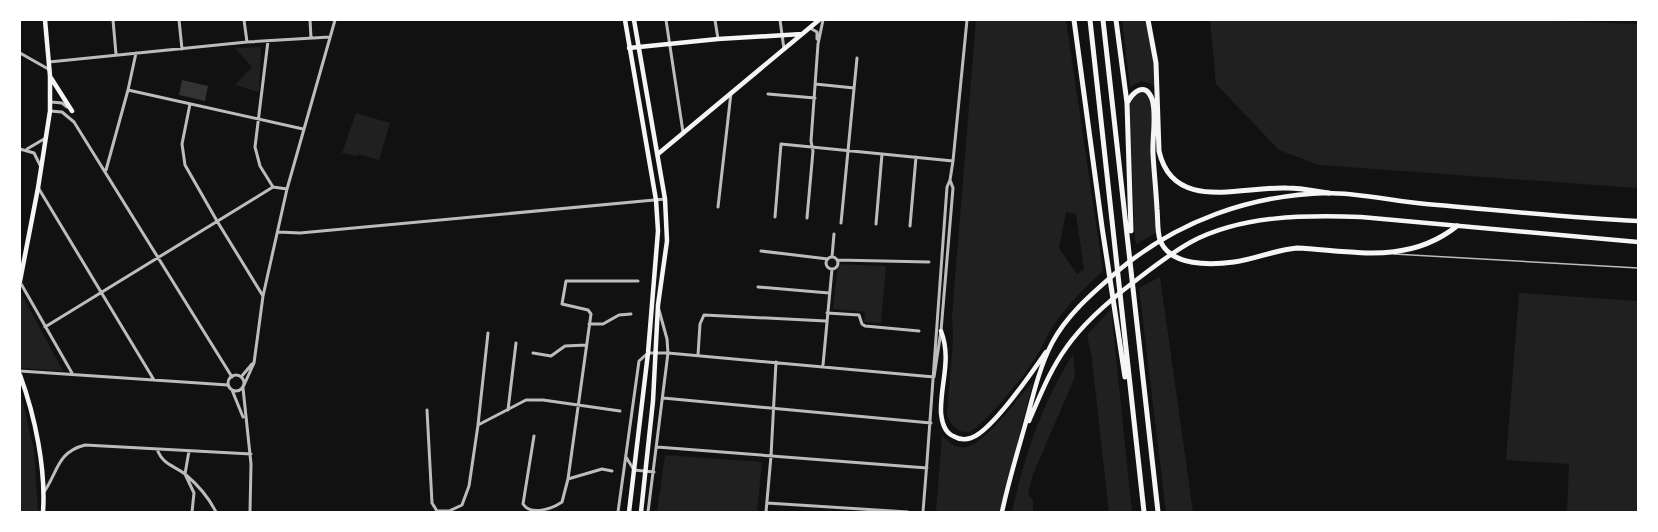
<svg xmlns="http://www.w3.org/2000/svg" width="1658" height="532" viewBox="0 0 1658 532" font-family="Raleway,sans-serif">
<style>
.green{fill:#202020;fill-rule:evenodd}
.water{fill:#333}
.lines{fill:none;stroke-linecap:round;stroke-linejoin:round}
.service{stroke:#bcbcbc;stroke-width:1.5}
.minor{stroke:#bcbcbc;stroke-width:3}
.secondary{stroke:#f5f5f5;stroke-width:4.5}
.primary{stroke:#f5f5f5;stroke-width:4.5}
.motorway{stroke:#f5f5f5;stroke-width:5}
</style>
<rect width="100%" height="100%" fill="#111"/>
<!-- green -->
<path class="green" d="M976,20H1066L1103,271C1085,288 1067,305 1053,326C1045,339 1039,354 1030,366C1022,378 982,427 971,431C958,435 951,425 947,415L953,340L952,316ZM1066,212L1076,214L1084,269L1077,274L1059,248Z
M1122,20H1147L1155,64L1154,87L1151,84L1142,81L1130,87Z
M1210,20H1522L1638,24V188L1319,165L1279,150L1216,84Z
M261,47L259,92L235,85L252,67L235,48Z
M1148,91L1153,104L1157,232L1137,244L1135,240L1130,119L1127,103L1132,94Z
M356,113L390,123L379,160L358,154L357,156L342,153Z
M838,264L886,266L881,323L864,322L865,312L833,309Z
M1160,277L1193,512H1166L1139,288Z
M21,293L63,371L21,368Z
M1519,293L1638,301V512H1567L1569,464L1506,460Z
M1111,309L1132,512H1109L1092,359L1087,335Z
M1073,354L1075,377L1033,474L1028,494L1033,500V512H1012C1025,454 1041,406 1073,354Z
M1033,381L1000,512H936L942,435C947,442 957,449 966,447C985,444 1020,396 1033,381Z
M20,390L34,450L38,512H20Z
M665,455L762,462L757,512H657Z"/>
<!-- water -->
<path class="water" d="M182,80L208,86L205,101L179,95Z"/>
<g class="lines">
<!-- service -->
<path class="service" d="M1394,254L1638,268"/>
<!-- minor -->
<path class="minor" d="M113,20L116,54
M179,20L182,49
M244,20L247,42
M310,20L311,38
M666,20L683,132
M715,20L718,39
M780,20L784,49
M810,28L817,32V39
M268,41L255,147L260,166L273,187
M20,53L50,70
M49,62L247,42L330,37
M815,84L854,88
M128,90L303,129
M768,94L815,98
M51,102L62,103L67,107
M190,104L182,144L185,165L217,221L263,296
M50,111L62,112L74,122L232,377
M20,149L34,153L40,165
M27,149L44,139
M106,170L128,90L136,53
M39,189L154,380
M718,207L731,93
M775,217L781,144L953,161
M807,218L813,151L811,141L818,44L823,20
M841,223L857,58
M876,224L882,154
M910,226L916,157
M278,232L300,233L665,199
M761,251L828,259
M832,257L834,234
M826 263a6 6 0 1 1 12 0a6 6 0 1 1-12 0Z
M837,260L929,262
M20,282L72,373
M758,287L829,293
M827,313L859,315L862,324L865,326L919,331
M589,324H603L619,315L631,314
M45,327L273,187L287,189
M533,353L551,356L565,346L586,345
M698,355L700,324L704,315L826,321
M823,365L832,269
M20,371L228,385
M228 383a8 8 0 1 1 16 0a8 8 0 1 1-16 0Z
M241,377L252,364
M934,377L941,331L953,188L950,180
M244,385L254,363L263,296L287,189L335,20
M243,388L251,464L250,512
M232,390L243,417
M663,398L931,423
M427,410L432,503L437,511H449L462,505L469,486L478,425L488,333
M508,410L516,343
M478,425L526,400H543L620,411
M534,436L523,504C531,516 552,509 562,502L568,479L591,314L588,310L562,304L566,281H638
M657,447L927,468
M157,449C163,465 173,465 185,474C198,485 209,498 216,512
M189,451L185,474L194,493L192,512
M626,457L634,470L654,472
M568,479L602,469L612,471
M44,492C58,472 57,452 85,445L251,454
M767,503L908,512
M618,512L639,361L648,353H668L934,377
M648,512L668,353L667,339L659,310
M766,512L771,456L776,362
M923,512C932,404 938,296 947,187L950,180L953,161L967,20"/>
<!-- secondary -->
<path class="secondary" d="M629,48L718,39L802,34
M51,78L72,111
M658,154L819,20
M20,281L38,188L50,111V76L45,20
M20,375C35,416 46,469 43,512"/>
<!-- primary -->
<path class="primary" d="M625,20L656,200L658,231L648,353L629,512
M634,20L665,199L667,241L658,305L653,401L641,512
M941,331C952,360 940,384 941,413C942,422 944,432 953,436C958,439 965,440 971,438C991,432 1033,371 1046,352
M1029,421C1040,396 1050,370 1066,348C1084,322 1110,300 1135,281C1152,268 1171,253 1191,242C1242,215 1305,215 1361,217L1638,242
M1002,512C1008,484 1016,457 1024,429C1032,401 1038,370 1052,343C1068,313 1094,292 1119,270C1178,221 1250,195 1327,193C1359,193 1394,201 1426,204C1497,210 1568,218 1638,221"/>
<!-- motorway -->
<path class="motorway" d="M1074,20L1102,227L1125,377
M1090,20L1144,512
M1103,20L1158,512
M1116,20L1127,103L1131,231
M1148,20L1156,63L1159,151C1173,213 1241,186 1287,188C1301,188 1315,191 1329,193
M1127,103C1133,92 1145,81 1152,99C1157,115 1152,137 1153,154C1154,172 1156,190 1157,209C1158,218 1157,231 1160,240C1170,267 1212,265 1234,262C1256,259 1275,250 1297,248C1354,251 1408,265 1457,226"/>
</g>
<!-- border -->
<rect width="1658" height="532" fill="none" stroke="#ffffff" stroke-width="42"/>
</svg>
